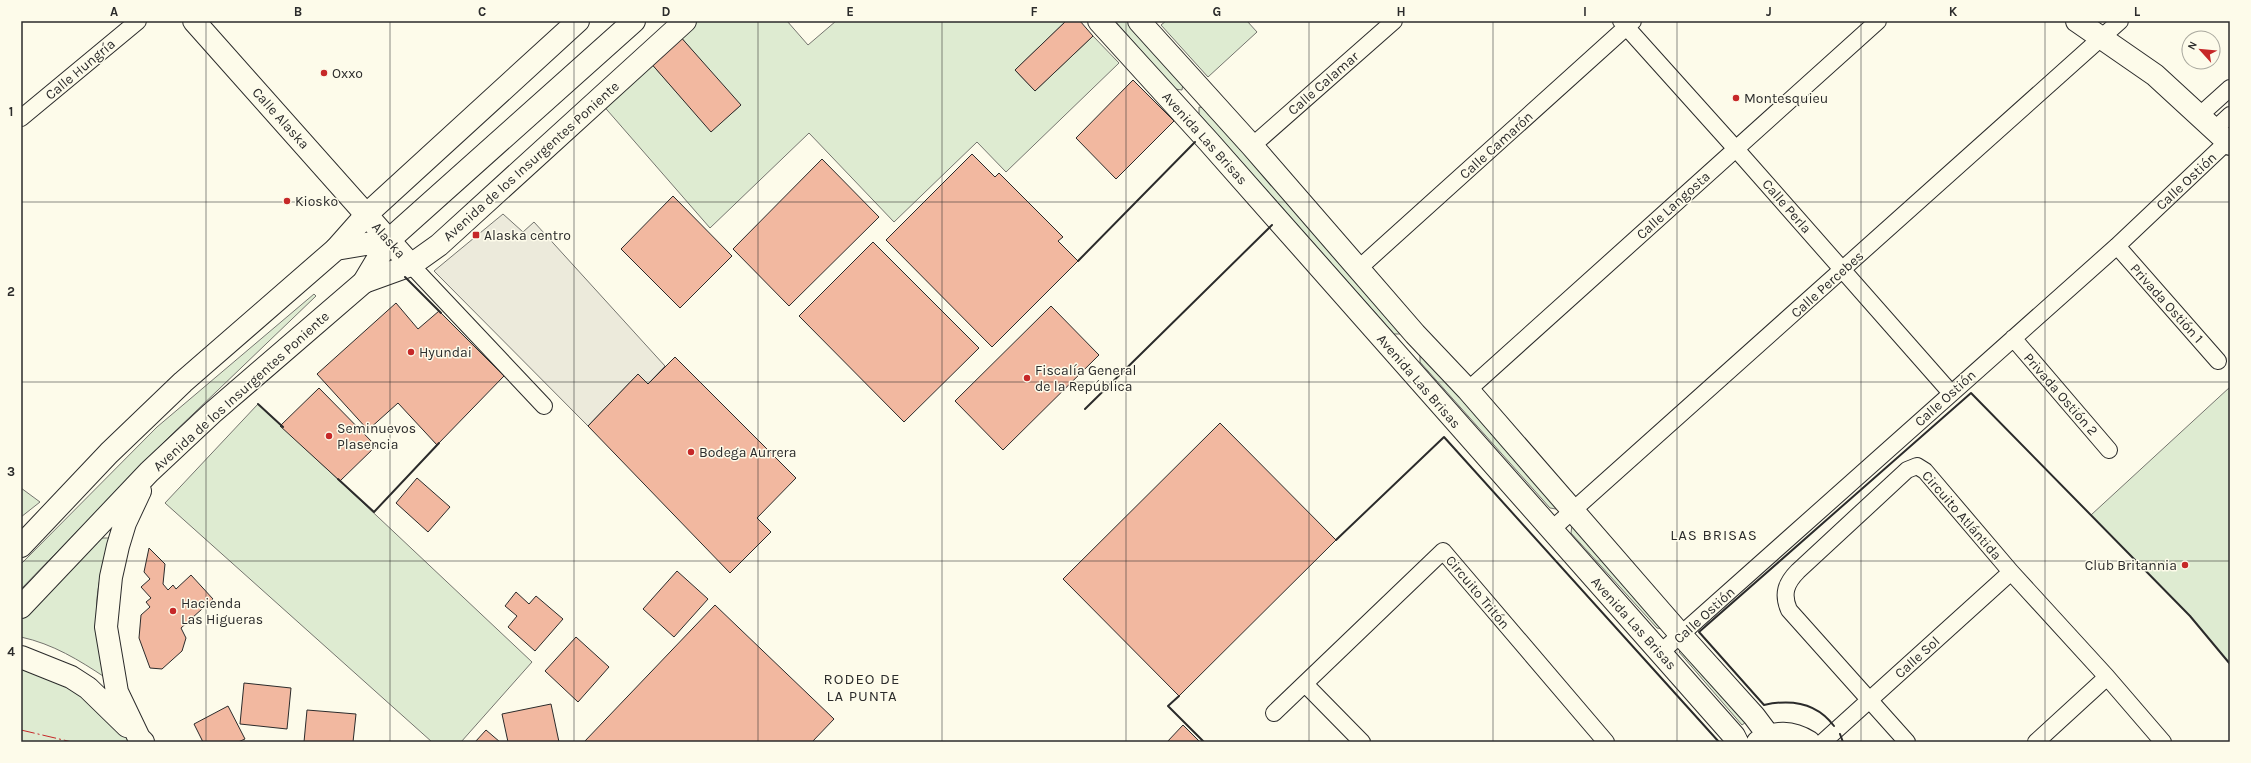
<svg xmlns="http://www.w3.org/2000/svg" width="2251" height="763" viewBox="0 0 2251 763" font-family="Karla,sans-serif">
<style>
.green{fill:#deebd1;stroke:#74746e}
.parking{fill:#eceadb;stroke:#74746e}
.building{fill:#f2b8a0;stroke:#2b2b2b}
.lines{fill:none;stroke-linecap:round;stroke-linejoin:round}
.street-casing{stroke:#2b2b2b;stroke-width:18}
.secondary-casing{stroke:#2b2b2b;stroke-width:24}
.primary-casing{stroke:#2b2b2b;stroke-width:24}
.highway-casing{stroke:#2b2b2b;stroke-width:24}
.street{stroke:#fdfbea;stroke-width:16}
.secondary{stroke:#fdfbea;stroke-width:22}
.primary{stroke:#fdfbea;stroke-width:22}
.highway{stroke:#fdfbea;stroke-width:22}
.wall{stroke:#2b2b2b;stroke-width:2}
.power{stroke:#c62828;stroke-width:1;stroke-dasharray:14 3 2 3;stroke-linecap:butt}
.grid{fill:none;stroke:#2b2b2b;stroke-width:1;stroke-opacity:0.55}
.poi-dot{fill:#c62828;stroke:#fdfbea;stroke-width:1.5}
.labels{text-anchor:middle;stroke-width:3;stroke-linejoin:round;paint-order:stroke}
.street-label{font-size:14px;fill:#2b2b2b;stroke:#fdfbea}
.poi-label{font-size:14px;fill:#2b2b2b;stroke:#fdfbea;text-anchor:start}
.neighbourhood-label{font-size:15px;letter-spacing:1px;fill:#2b2b2b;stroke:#fdfbea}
.neatline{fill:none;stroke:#2b2b2b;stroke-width:1.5}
.grid-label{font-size:13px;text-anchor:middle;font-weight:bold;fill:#2b2b2b}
</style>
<rect width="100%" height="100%" fill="#fdfbea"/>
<!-- green -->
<path class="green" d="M694,21H787L808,45L836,21H1066L1015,70L1035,91L1093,36L1119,63L1006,172L977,142L894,222L809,133L710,228L601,103L649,61L711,131L740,106L678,34Z
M1115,21H1127L1183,83L1182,90L1175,89Z
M1166,21H1247L1257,32L1208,77L1161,25Z
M1199,107L1206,108L1401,328L1400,334H1394L1199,114Z
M314,294L316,296L168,438L21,589V564L157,427Z
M1420,355L1427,356L1557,503L1556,509L1550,508L1420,362Z
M2230,387V664L2190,616L2091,515Z
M258,404L532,662L461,742H432L165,503Z
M21,488L40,502L21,517Z
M1572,525L1663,629L1657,628L1571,533Z
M96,538H114C91,589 93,624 106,678C79,660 53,644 21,637V615Z
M1682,649L1750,719L1742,725L1679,652Z
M21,665L87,696L136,742H21Z"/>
<!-- parking -->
<path class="parking" d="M503,214L523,232L534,222L665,366L648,384L638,374L588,426L434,271Z"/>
<!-- building -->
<path class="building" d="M1066,21H1080L1093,36L1035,91L1015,70Z
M678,34L741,105L711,132L649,61Z
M1133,80L1174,121L1116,179L1076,138Z
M972,154L995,177L999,173L1063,237L1058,241L1078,261L992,347L886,240Z
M822,159L879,217L789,306L733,249Z
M673,196L732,256L680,308L621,249Z
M873,242L979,348L904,422L799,316Z
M396,303L418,329L439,311L504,376L437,445L398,403L368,430L317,374Z
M1051,306L1099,355L1003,450L955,401Z
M675,357L796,478L757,518L771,532L730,573L588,426L638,374L648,384Z
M319,388L376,446L340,481L280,426Z
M1220,423L1336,540L1179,696L1063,579Z
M417,478L450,507L428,532L396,503Z
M149,548L165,564L163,584L168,590L173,585L176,589L191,575L213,599L181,628L186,638L182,651L162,669L150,668L139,638L141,615L150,607L146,602L151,598L141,587L150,579L144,572Z
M677,571L708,599L674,637L643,609Z
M516,592L529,604L536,596L563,619L535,651L508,627L517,616L505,606Z
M715,605L834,719L812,742H584Z
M576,637L609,667L578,702L545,671Z
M244,683L291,688L287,729L240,724Z
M551,704L559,742H508L502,714Z
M228,706L245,739L238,742H203L194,724Z
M307,710L356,714L353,742H304Z
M1183,725L1200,742H1167Z
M486,730L500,742H475Z"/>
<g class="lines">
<defs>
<path id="street" d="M1621,21L1736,149L1951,393
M2200,115L2230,88
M21,118L138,21
M2215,129L2230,115
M1252,146L1394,21
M2117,246L2218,361
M411,265L544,406
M1358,269L1633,21
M2013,338L2109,450
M1468,390L1878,21
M1551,530L2120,21
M1660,653L2117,246L2228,141
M1305,684L1362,742
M1274,713L1443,551L1606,742
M1823,742L2011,572
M1907,742L1789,610C1782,594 1786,583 1798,571L1907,470L1917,466L1925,471L2011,572L2107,677L2163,742
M2036,742L2107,677"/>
<path id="secondary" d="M194,21L411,265
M1099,21L1209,142L1734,736L1737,742
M1139,21L1252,146L1415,334L1468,390L1681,635L1754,716L1769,736
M2077,21L2155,75L2230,144
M1758,742C1774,730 1793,732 1809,742"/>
<path id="primary" d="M336,249L367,214L578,21
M364,282L411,265L439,245L685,21"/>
<path id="highway" d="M140,491L125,523L118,546L111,577L106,627L117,692L139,738L143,742
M21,546L109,453L183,382L336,249L389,240
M21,607L149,472L212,413L364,282L389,240L634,21
M21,657L71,677L88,688L127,726"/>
</defs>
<!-- street casing -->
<use href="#street" class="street-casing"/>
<!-- secondary casing -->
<use href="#secondary" class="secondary-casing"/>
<!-- primary casing -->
<use href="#primary" class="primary-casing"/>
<!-- highway casing -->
<use href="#highway" class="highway-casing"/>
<!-- street -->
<use href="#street" class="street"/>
<!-- secondary -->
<use href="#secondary" class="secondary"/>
<!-- primary -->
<use href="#primary" class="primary"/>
<!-- highway -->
<use href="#highway" class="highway"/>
<!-- wall -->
<path class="wall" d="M1078,261L1195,142
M405,277L441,313
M258,404L283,427
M1085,409L1272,225
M338,479L374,512L439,443
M1336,540L1444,437L1719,742
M1179,696L1168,706L1204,742
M1834,726C1817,703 1791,699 1764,705L1699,632L1971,393L2190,616L2230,664
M1840,734L1843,742"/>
<!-- power -->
<path class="power" d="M21,730L72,742"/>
</g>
<!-- grid -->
<path class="grid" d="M206,21V742M390,21V742M574,21V742M758,21V742M942,21V742M1126,21V742M1309,21V742M1493,21V742M1677,21V742M1861,21V742M2045,21V742M21,202H2230M21,382H2230M21,561H2230"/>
<!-- markers -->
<g class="poi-dot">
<circle cx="324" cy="73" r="4"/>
<circle cx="1736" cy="98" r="4"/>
<circle cx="287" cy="201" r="4"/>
<rect x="472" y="231" width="8" height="8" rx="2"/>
<circle cx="411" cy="352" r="4"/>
<circle cx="1027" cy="378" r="4"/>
<circle cx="329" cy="436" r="4"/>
<circle cx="691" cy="452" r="4"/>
<circle cx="2185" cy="565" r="4"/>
<circle cx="173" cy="611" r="4"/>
</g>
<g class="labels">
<!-- street labels -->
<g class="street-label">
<text transform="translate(80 69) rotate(-40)" y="5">Calle Hungría</text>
<text transform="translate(1323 83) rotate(-41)" y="5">Calle Calamar</text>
<text transform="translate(281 118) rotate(48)" y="5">Calle Alaska</text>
<text transform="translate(1205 138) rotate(48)" y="5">Avenida Las Brisas</text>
<text transform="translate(1496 145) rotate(-42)" y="5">Calle Camarón</text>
<text transform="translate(531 161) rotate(-42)" y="5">Avenida de los Insurgentes Poniente</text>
<text transform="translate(2186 181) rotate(-43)" y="5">Calle Ostión</text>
<text transform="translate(1673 205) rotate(-42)" y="5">Calle Langosta</text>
<text transform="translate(1787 206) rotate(49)" y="5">Calle Perla</text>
<text transform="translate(389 240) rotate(49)" y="5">Alaska</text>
<text transform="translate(1827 284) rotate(-42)" y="5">Calle Percebes</text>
<text transform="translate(2167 303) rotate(48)" y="5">Privada Ostión 1</text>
<text transform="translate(1419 381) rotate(49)" y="5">Avenida Las Brisas</text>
<text transform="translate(241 391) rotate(-42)" y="5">Avenida de los Insurgentes Poniente</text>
<text transform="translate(2061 394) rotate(49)" y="5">Privada Ostión 2</text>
<text transform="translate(1945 398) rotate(-42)" y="5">Calle Ostión</text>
<text transform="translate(1962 515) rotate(49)" y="5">Circuito Atlántida</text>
<text transform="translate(1478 592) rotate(50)" y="5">Circuito Tritón</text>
<text transform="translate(1704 615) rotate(-42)" y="5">Calle Ostión</text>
<text transform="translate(1634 623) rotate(48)" y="5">Avenida Las Brisas</text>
<text transform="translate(1917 657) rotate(-42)" y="5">Calle Sol</text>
</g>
<!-- poi labels -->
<g class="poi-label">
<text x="332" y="78">Oxxo</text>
<text x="1744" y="103">Montesquieu</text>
<text x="295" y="206">Kiosko</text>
<text x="484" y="240">Alaska centro</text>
<text x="419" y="357">Hyundai</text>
<text x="1035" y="375">Fiscalía General<tspan x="1035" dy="16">de la República</tspan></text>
<text x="337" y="433">Seminuevos<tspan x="337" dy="16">Plasencia</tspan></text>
<text x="699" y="457">Bodega Aurrera</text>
<text x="2177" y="570" text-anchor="end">Club Britannia</text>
<text x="181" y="608">Hacienda<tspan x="181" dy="16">Las Higueras</tspan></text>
</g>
<!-- neighbourhood labels -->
<g class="neighbourhood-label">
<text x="1714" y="540">LAS BRISAS</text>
<text x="862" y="684">RODEO DE<tspan x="862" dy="17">LA PUNTA</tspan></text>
</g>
</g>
<!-- border -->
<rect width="2251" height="763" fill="none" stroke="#fdfbea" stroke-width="44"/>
<!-- north arrow -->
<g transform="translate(2201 50) rotate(297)"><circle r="19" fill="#fdfbea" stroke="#a9a89e"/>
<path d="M0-3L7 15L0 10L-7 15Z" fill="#c62828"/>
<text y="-6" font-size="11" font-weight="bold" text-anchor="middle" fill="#2b2b2b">N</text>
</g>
<rect x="22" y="22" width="2207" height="719" class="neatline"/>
<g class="grid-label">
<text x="114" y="16">A</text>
<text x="298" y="16">B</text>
<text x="482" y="16">C</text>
<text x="666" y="16">D</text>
<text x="850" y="16">E</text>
<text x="1034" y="16">F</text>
<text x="1217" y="16">G</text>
<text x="1401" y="16">H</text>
<text x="1585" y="16">I</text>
<text x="1769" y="16">J</text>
<text x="1953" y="16">K</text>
<text x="2137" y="16">L</text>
<text x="11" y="116">1</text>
<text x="11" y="296">2</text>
<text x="11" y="476">3</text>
<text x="11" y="656">4</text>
</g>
</svg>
